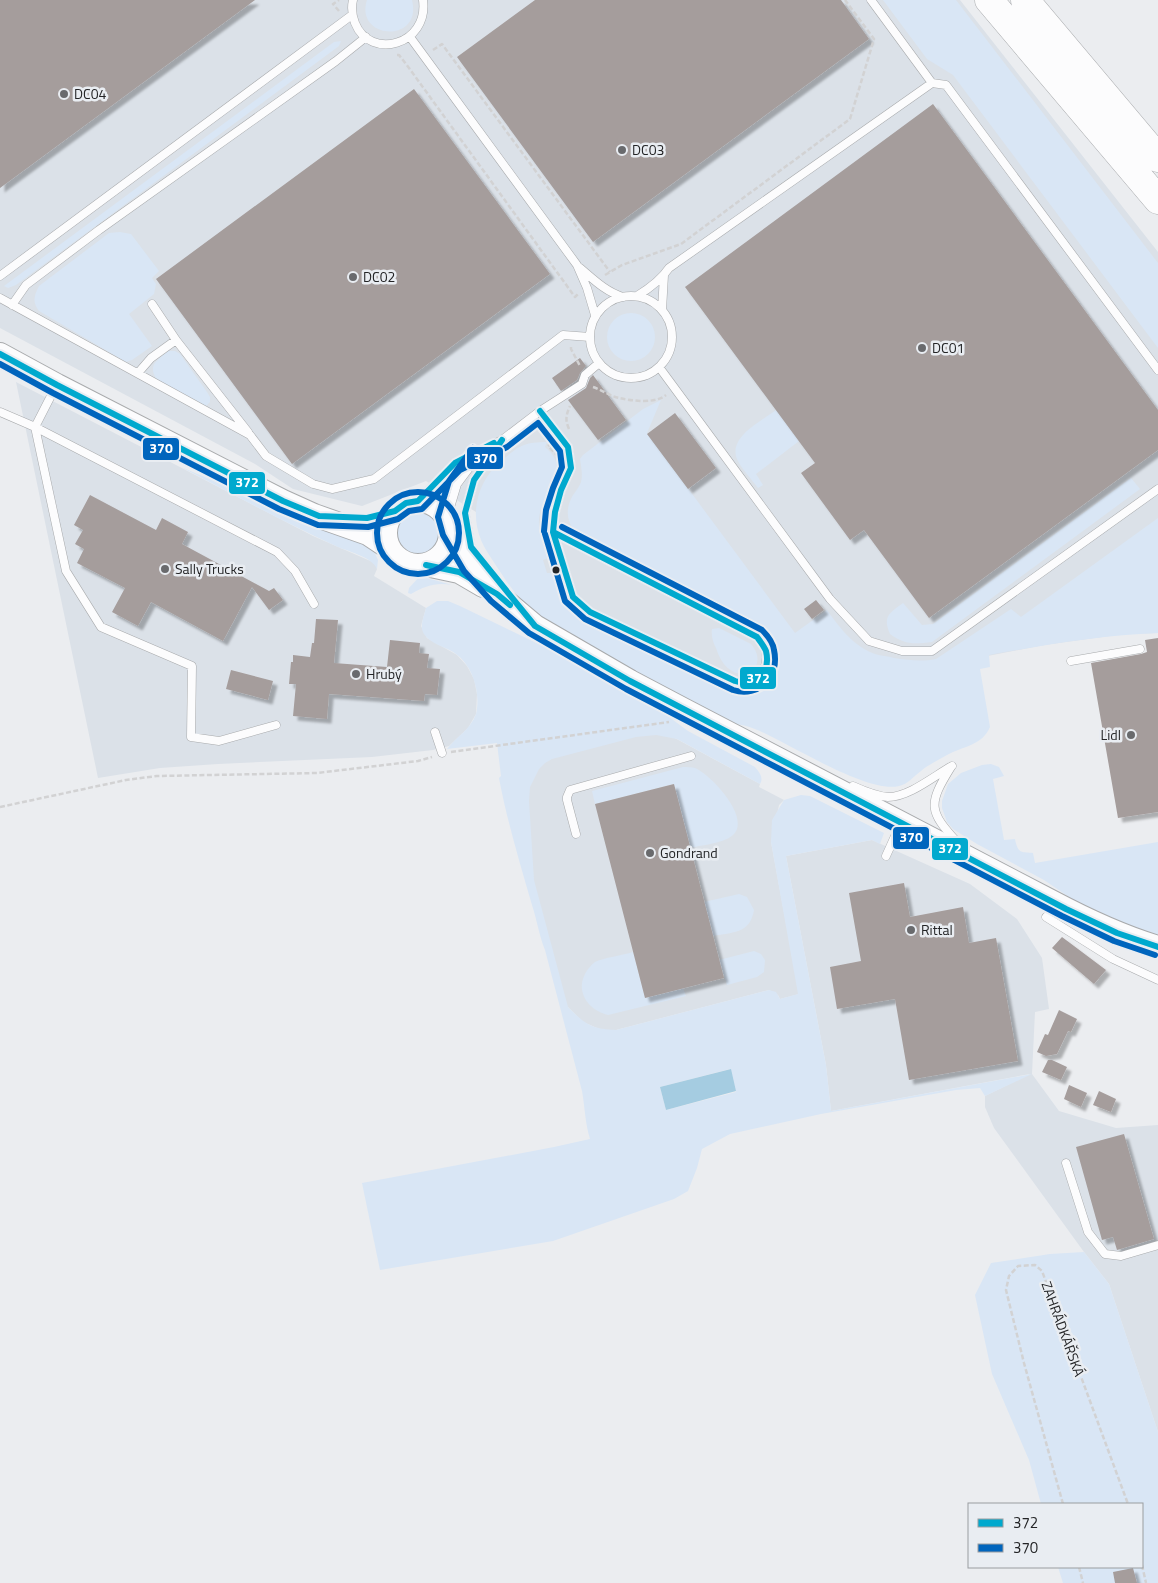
<svg xmlns="http://www.w3.org/2000/svg" width="1158" height="1583" viewBox="0 0 1158 1583" font-family="'Titillium Web',sans-serif">
<style>
.built{fill:#dbe1e8}
.green{fill:#d9e6f5;fill-rule:evenodd}
.water{fill:#a5cce1}
.building{fill:#a59d9c;filter:url(#shadow)}
.lines{fill:none;stroke-linecap:round;stroke-linejoin:round}
.service-casing{stroke:#a8aaac;stroke-width:9}
.secondary-casing{stroke:#a8aaac;stroke-width:24}
.motorway-casing{stroke:#a8aaac;stroke-width:29}
.path{stroke:#d2d2d3;stroke-width:2.5;stroke-dasharray:5 2.5;stroke-linecap:butt}
.service{stroke:#fcfcfd;stroke-width:8}
.secondary{stroke:#fcfcfd;stroke-width:22}
.motorway{stroke:#fcfcfd;stroke-width:28}
.bus-1-casing{stroke:#e9edf2;stroke-width:10}
.bus-2-casing{stroke:#e9edf2;stroke-width:10}
.bus-1{stroke:#00a9ce;stroke-width:6}
.bus-2{stroke:#0065bd;stroke-width:6}
.poi-dot{fill:#696a6d;stroke:#e9edf2;stroke-width:2}
.bus-dot{fill:#232426;stroke:#e9edf2;stroke-width:2}
.labels{text-anchor:middle;stroke-width:5;stroke-linejoin:round;paint-order:stroke}
.poi-label{font-size:14px;fill:#232426;stroke:#e9edf2;text-anchor:start}
.street-label{font-size:14px;fill:#232426;stroke:#e9edf2}
.line-badge{stroke:#e9edf2;stroke-width:2}
.badge-label{font-size:14px;text-anchor:middle;font-weight:bold;fill:#fff}
</style>
<defs>
<filter id="shadow"><feDropShadow dx="4.5" dy="4.5" stdDeviation="1" flood-color="#0004"/></filter>
</defs>
<rect width="100%" height="100%" fill="#ebedf0"/>
<!-- built -->
<path class="built" d="M0,0H960L1158,252V633L1124,634L1044,645L722,708L569,622L484,517L426,481L362,506L293,489L255,464L0,328Z
M16,382L313,536L375,563L377,569L374,576L426,608L421,626L427,638L457,655L467,666L474,679L477,694L476,714L468,728L449,746L433,750L372,757L218,764L160,768L98,778Z
M658,729L760,784L759,787L784,800L779,805L771,842L799,994L780,999L778,995L769,990L616,1030H602L583,1022L568,1007L565,1010L499,753Z
M872,840L970,884L1017,919L1042,958L1049,1009L1035,1012L1032,1074L1059,1111L1116,1128L1158,1125V1432L1109,1284L1084,1252L994,1128L985,1107V1096L1030,1074L831,1111L826,1065L786,856Z"/>
<!-- green -->
<path class="green" d="M367,0H412C423,44 354,40 367,0Z
M883,0H956L1158,263V348L953,75L927,59Z
M341,41L339,46L16,285L8,288L4,286L334,42Z
M120,232L131,234L159,271L152,278L156,284L154,294L129,314L152,346L132,360L126,362L39,311C32,302 34,296 39,286L109,233Z
M607 337a24 24 0 1 1 48 0a24 24 0 1 1-48 0Z
M168,351H175L180,354L207,392L210,397V402L206,406L157,380C147,365 157,361 168,351Z
M661,400L647,433L795,633L827,610C839,627 854,647 875,654C881,656 888,656 894,658C909,660 921,662 936,659L1011,609L1021,617L1158,518V633C1101,635 1045,645 989,655L990,667L980,669L990,727C982,746 963,746 947,755C938,760 928,765 921,771C913,777 908,784 899,786C867,794 787,742 755,729C746,725 735,724 725,722L542,619C534,611 525,604 517,595C509,586 502,574 495,564C490,556 484,548 481,540C470,513 477,483 499,463C518,447 522,442 547,442L545,447C575,472 540,492 539,520C538,533 544,546 548,558L543,560L547,573H552L566,608L582,619L697,677L699,674C711,680 729,693 741,695C762,698 783,668 777,649C776,644 772,640 769,636L583,541C571,530 563,516 571,499C573,494 579,488 581,482C583,475 581,466 580,459L583,455L643,409Z
M776,410L799,441L756,474L763,485L758,488C753,481 740,467 737,459C728,437 762,421 776,410Z
M181,467L212,480L289,517L318,528L347,535L373,549L378,560L377,569C372,557 350,552 338,547C285,523 233,494 181,467Z
M1131,478L1140,489L932,642C914,644 905,645 890,634C882,616 890,613 903,603L922,625L933,624Z
M394 533a24 24 0 1 1 48 0a24 24 0 1 1-48 0Z
M420,576L452,585C436,582 425,586 411,594L408,593L409,588Z
M437,601H448L460,606L551,650L657,708L688,731L755,767C759,772 764,777 760,784L677,739L656,735L636,737L552,759L545,763L539,769L530,787L529,801L534,880L568,1007C585,1024 591,1029 616,1030L769,990L776,992L780,999L798,994L771,842L772,820L784,800L801,795L810,796L884,833L880,844L872,840L786,856L826,1065L831,1111L1032,1074L985,1096L980,1088L956,1090L821,1114L730,1134L702,1149L697,1168L688,1191L674,1199L553,1241L380,1270L362,1183L554,1147L590,1139C585,1123 585,1108 582,1091L545,950C539,935 537,920 532,905C520,863 507,821 499,778L501,776L497,743L447,749C456,737 471,729 476,714C481,694 473,666 456,654C447,647 430,644 424,634C419,626 424,617 426,608ZM730,1069L736,1092L666,1110L660,1087Z
M719,628L751,644C774,671 730,693 716,648C713,642 711,636 712,629Z
M991,764L999,767L1004,776L993,779L1004,840L1015,839C1018,854 1021,852 1033,853L1035,863L1158,842V936L1091,912L1044,880L977,844L953,829L947,822L942,808V801L948,784L961,773L982,765Z
M683,767C688,767 691,767 695,768C711,775 750,816 734,834C726,843 702,845 690,848L673,784L595,804L592,791Z
M739,894L747,897L754,910C750,934 733,932 713,936L704,902Z
M754,951L761,954L765,960L764,972L757,977L727,985L719,960Z
M633,952L645,998L683,988L686,996L608,1015C590,1011 575,993 585,974C587,970 591,965 595,962C603,958 623,955 633,952Z
M1084,1252L1109,1284L1158,1432V1583H1063L1058,1567H1142V1504H1041L1029,1460L992,1374L975,1295L991,1263L1050,1254Z"/>
<!-- water -->
<path class="water" d="M731,1069L736,1091L666,1110L660,1087Z"/>
<!-- building -->
<path class="building" d="M0,0H255L0,188Z
M535,0H841L869,39L593,242L457,57Z
M414,89L550,274L292,464L156,279Z
M933,104L1158,410V450L929,618L864,530L850,540L801,473L815,463L685,287Z
M580,358L586,366L580,373L577,380L561,391L552,378Z
M593,375L626,420L598,440L568,400L586,388L590,378Z
M675,413L716,468L688,489L647,434Z
M90,495L156,530L162,518L188,532L182,544L269,591L274,588L283,600L269,610L252,587L223,641L151,602L138,626L112,612L125,588L77,563L84,549L75,544L83,530L74,525Z
M816,600L824,610L812,619L804,609Z
M316,619L338,620L334,663L387,667L390,640L420,643L419,653L429,654L427,668L440,669L437,695L425,694L424,701L329,694L327,719L293,716L296,684H289L291,662H293V655L310,657L312,643H314Z
M1158,638V812L1118,818L1091,663L1141,654L1147,652L1145,640Z
M231,670L273,681L268,700L226,689Z
M674,784L724,978L645,998L595,804Z
M904,883L910,917L963,907L969,943L996,938L1018,1061L909,1080L895,999L837,1009L830,967L861,961L849,893Z
M1062,937L1106,970L1094,984L1052,948Z
M1059,1010L1077,1019L1071,1032L1068,1031L1057,1054L1046,1056L1037,1052L1045,1034L1048,1035Z
M1048,1060H1052L1067,1067L1061,1080L1042,1072Z
M1069,1085L1087,1093L1081,1107L1064,1099Z
M1099,1091L1116,1099L1111,1112L1093,1105Z
M1124,1134L1154,1239L1117,1250L1113,1237L1102,1240L1076,1147Z
M1133,1568L1137,1583H1115L1113,1572Z"/>
<g class="lines">
<defs>
<path id="service" d="M353,0C351,8 352,15 355,23C370,61 429,45 423,0
M410,37L577,265L587,288L595,315
M932,83L946,85L1158,370
M580,268C593,279 606,292 623,297
M0,276L352,15
M637,296C650,288 661,280 669,268L932,83L871,0
M590 337a41 41 0 1 1 82 0a41 41 0 1 1-82 0Z
M0,298L250,435L266,456L313,484L332,489L374,479L563,335L590,337
M152,304L176,340L248,432
M12,305L26,285L99,230L336,61L366,37
M662,310L664,275
M659,367L830,599L869,641L902,651H932L1158,489
M138,373L151,358L176,340
M55,388L35,427L277,552L295,571L314,604
M540,411L568,447L571,468L561,490L555,512L553,532L573,597L590,612L727,678C734,681 742,685 750,683C764,680 770,658 764,647C762,643 759,640 757,637L553,532
M0,412L35,427L66,571L101,627L192,666L191,737L219,741L276,725
M418,501L455,463L502,440L540,411L582,384L585,375L599,363
M447,518L457,484L481,452
M496,578L471,547L465,513L474,480L501,441
M1071,661L1140,649
M435,732L442,753
M951,767C928,804 928,811 958,843
M853,786C864,791 876,796 888,797C909,797 934,776 952,766
M576,834L567,800V797L570,790L691,756
M886,856L900,825
M1046,917L1113,959L1158,980
M1066,1163L1088,1232L1105,1254L1121,1256L1158,1245"/>
<path id="secondary" d="M0,354L57,385L283,501L314,515L368,534L389,548
M386 533a32 32 0 1 1 64 0a32 32 0 1 1-64 0Z
M451,533L470,565L497,594L535,626L630,681L685,710L1053,902C1087,920 1121,936 1158,947
M426,565L459,572L483,586"/>
<path id="motorway" d="M989,0L1158,200
M1025,0L1158,158"/>
</defs>
<!-- service casing -->
<use href="#service" class="service-casing"/>
<!-- secondary casing -->
<use href="#secondary" class="secondary-casing"/>
<!-- motorway casing -->
<use href="#motorway" class="motorway-casing"/>
<!-- path -->
<path class="path" d="M339,11L333,4L339,0
M433,50L442,44L610,272
M397,55H399L409,68L575,297L578,294
M605,275L622,265L681,244L850,119L874,39L845,0
M571,347V349L580,366
M593,387C602,390 610,396 619,398C633,401 655,404 666,395
M569,429C565,420 566,415 570,406
M552,443L548,446L557,455
M451,752L669,722
M0,807L126,780L157,776L317,773L418,761L432,757
M1063,1504L1024,1363L1006,1290L1009,1276L1018,1266L1035,1265L1042,1271L1128,1504
M1142,1565L1146,1583
M1079,1567L1083,1583"/>
<!-- service -->
<use href="#service" class="service"/>
<!-- secondary -->
<use href="#secondary" class="secondary"/>
<!-- motorway -->
<use href="#motorway" class="motorway"/>
<defs>
<path id="bus-1" d="M0,354L57,385L283,501L319,516L367,518L395,511L406,503L418,501L455,463L494,443
M540,411L568,447L571,468L561,490L555,512L553,532
M502,440L474,480L465,513L471,547L535,626L630,681L1066,909L1117,933L1158,947
M553,532L757,637C760,641 764,646 766,651C771,672 756,688 735,681L590,612L573,597Z
M426,565L459,572L497,594L510,605"/>
<path id="bus-2" d="M0,364L53,393L279,509L318,525L368,527L398,519L409,511L422,509L460,470L507,447L538,423L560,451L562,467L553,488L546,510L544,531
M473,448L449,481L438,517L443,535L464,571L491,601L529,633L626,689L1062,916L1114,941L1155,955
M377 533a41 41 0 1 1 82 0a41 41 0 1 1-82 0Z
M545,534L565,601L585,619L733,690C759,698 780,677 774,650C773,642 768,636 762,630L562,527"/>
</defs>
<!-- bus-1 casing -->
<use href="#bus-1" class="bus-1-casing"/>
<!-- bus-2 casing -->
<use href="#bus-2" class="bus-2-casing"/>
<!-- bus-1 -->
<use href="#bus-1" class="bus-1"/>
<!-- bus-2 -->
<use href="#bus-2" class="bus-2"/>
</g>
<!-- markers -->
<g class="poi-dot">
<circle cx="64" cy="94" r="5"/>
<circle cx="622" cy="150" r="5"/>
<circle cx="353" cy="277" r="5"/>
<circle cx="922" cy="348" r="5"/>
<circle cx="165" cy="569" r="5"/>
<circle cx="356" cy="674" r="5"/>
<circle cx="1131" cy="735" r="5"/>
<circle cx="650" cy="853" r="5"/>
<circle cx="911" cy="930" r="5"/>
</g>
<circle class="bus-dot" cx="556" cy="570" r="4.5"/>
<g class="labels">
<!-- poi labels -->
<g class="poi-label">
<text x="74" y="99">DC04</text>
<text x="632" y="155">DC03</text>
<text x="363" y="282">DC02</text>
<text x="932" y="353">DC01</text>
<text x="175" y="574">Sally Trucks</text>
<text x="366" y="679">Hrubý</text>
<text x="1121" y="740" text-anchor="end">Lidl</text>
<text x="660" y="858">Gondrand</text>
<text x="921" y="935">Rittal</text>
</g>
<!-- street labels -->
<g class="street-label">
<text transform="translate(1063 1329) rotate(70)" y="5">ZAHRÁDKÁŘSKÁ</text>
</g>
</g>
<g class="line-badge">
<rect x="142" y="437" width="38" height="24" rx="5" fill="#0065bd"/>
<rect x="466" y="446" width="38" height="24" rx="5" fill="#0065bd"/>
<rect x="228" y="471" width="38" height="24" rx="5" fill="#00a9ce"/>
<rect x="739" y="666" width="38" height="24" rx="5" fill="#00a9ce"/>
<rect x="892" y="826" width="38" height="24" rx="5" fill="#0065bd"/>
<rect x="931" y="837" width="38" height="24" rx="5" fill="#00a9ce"/>
</g>
<g class="badge-label">
<text x="161" y="453">370</text>
<text x="485" y="463">370</text>
<text x="247" y="487">372</text>
<text x="758" y="683">372</text>
<text x="911" y="842">370</text>
<text x="950" y="853">372</text>
</g>
<!-- legend -->
<rect x="968" y="1503" width="175" height="65" fill="#e9edf2" stroke="#9a9da0"/>
<rect x="978" y="1519" width="25" height="8" fill="#00a9ce" stroke="#9a9da0"/>
<text x="1013" y="1528" font-size="15" fill="#232426">372</text>
<rect x="978" y="1544" width="25" height="8" fill="#0065bd" stroke="#9a9da0"/>
<text x="1013" y="1553" font-size="15" fill="#232426">370</text>
</svg>
